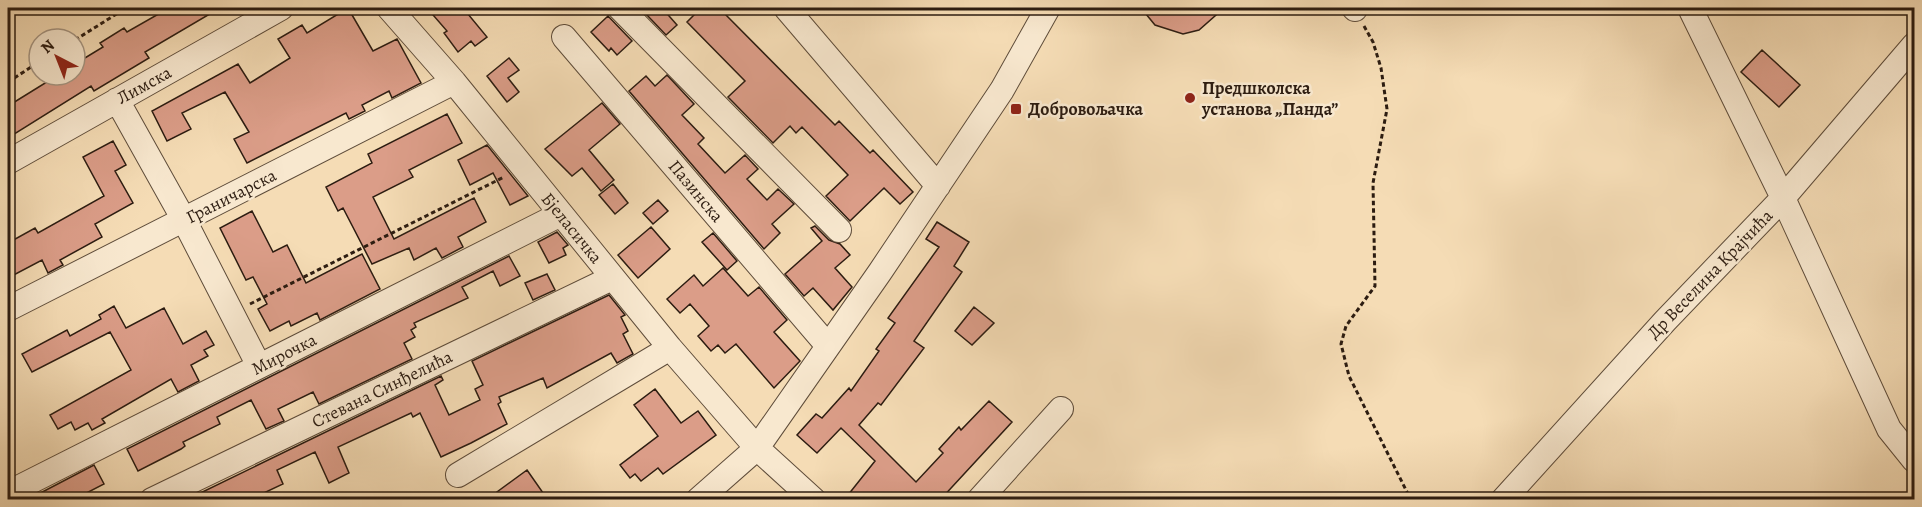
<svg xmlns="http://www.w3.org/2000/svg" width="1922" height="507" viewBox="0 0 1922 507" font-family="Alegreya,serif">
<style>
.building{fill:#db9d88;stroke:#2c1c11;stroke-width:1.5}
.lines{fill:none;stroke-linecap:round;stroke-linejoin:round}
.minor-casing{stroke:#5e4c3a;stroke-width:26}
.path{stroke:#2c1c11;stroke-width:3;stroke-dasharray:4.5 3;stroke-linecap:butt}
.minor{stroke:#f8e8cf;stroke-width:24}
.poi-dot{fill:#8f2418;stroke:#f8e8cf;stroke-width:2}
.labels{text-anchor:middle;stroke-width:5;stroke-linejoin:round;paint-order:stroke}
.street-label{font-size:18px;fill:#2c1c11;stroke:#f8e8cf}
.poi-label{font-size:18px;font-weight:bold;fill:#2c1c11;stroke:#f8e8cf;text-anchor:start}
</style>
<rect width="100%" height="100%" fill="#f5dcb5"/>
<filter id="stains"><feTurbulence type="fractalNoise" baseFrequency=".00333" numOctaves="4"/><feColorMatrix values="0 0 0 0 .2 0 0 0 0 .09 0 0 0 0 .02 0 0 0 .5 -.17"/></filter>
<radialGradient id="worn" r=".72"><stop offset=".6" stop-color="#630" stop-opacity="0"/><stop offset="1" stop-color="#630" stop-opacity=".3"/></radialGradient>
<!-- building -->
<path class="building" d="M169,8H220L145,52L149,58L94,91L91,86L8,138V106L58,75H75V64L103,47L100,43L124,28L127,32Z
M348,8L373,51L397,39L421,83L392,98L389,91L362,105L365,111L349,119L346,113L247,163L234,139L249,132L225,92L182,113L191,129L167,141L152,111L238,64L250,83L290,58L278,39L302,25L307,33Z
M427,8H463L487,37L475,46L471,41L458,52L444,33L447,31Z
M652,8H662L677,25L666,35L646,14Z
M701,8H719L835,125L839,121L870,153L873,150L913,192L900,204L884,188L850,221L826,196L848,175L802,127L796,133L790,126L773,143L728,97L745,81L687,22Z
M1141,8H1224L1199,30L1183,34L1155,25Z
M608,16L632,41L617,55L611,48L609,51L591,32Z
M1762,50L1800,85L1779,107L1741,72Z
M509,58L519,70L508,78L519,92L507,102L487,76Z
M667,75L694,104L682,115L704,138L698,144L725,173L745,155L758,169L747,179L767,200L778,189L794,204L772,224L780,233L764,249L629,91L646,76L655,86Z
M602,103L620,124L589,150L614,180L601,191L582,168L572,176L545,149Z
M447,114L462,143L409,170L413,177L373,197L394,239L474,198L486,222L458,237L463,247L442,258L436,248L414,260L409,248L372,264L343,208L338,211L326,187L372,163L368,154Z
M113,141L126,165L115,171L133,203L95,224L102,237L60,260L63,265L48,273L42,260L8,278V243L35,228L38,233L104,196L83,157Z
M487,145L528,196L510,205L493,173L470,185L458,160Z
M613,184L628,203L615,214L599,195Z
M658,200L668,211L653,224L643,213Z
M252,211L273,252L287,245L306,283L362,254L380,289L320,320L317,313L291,326L289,321L270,331L258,309L267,304L253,277L246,280L220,228Z
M937,222L969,242L954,266L962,272L914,341L924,348L881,405L878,403L859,425L916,482L943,453L939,449L959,427L961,430L989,401L1012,422L940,500H844L875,461L841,428L817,453L797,435L816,414L822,418L849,388L851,391L879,351L876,349L895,323L888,318L939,247L926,239Z
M815,226L829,240L840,244L850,255L835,268L852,287L833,310L813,288L804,296L785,274L822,241L811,228Z
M651,227L670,249L638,278L618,255Z
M557,232L568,245L563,248L566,255L549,263L538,242Z
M713,233L737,261L727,270L702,242Z
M509,256L520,276L500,286L493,271L462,287L468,298L414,323L416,327L411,330L415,337L404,343L412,359L319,404L313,392L278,409L284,421L266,429L251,400L217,417L220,424L183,442L185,446L181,449L138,471L127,449Z
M723,268L748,296L759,287L787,320L774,332L800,361L774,388L736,344L725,353L718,345L711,351L698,336L709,326L690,304L680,313L667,299L694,275L703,286Z
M547,274L555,290L533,300L525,283Z
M609,295L625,315L621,317L628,331L623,334L633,354L617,363L611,353L547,388L543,378L499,397L501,402L498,404L507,424L471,443L441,457L420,413L413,417L411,413L338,447L349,473L329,483L315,452L277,470L283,484L249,500H186L441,376L443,380L435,385L449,415L480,400L475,389L483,385L472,361Z
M114,306L126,328L164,308L183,344L206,331L214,345L204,350L208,356L191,365L199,381L178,392L171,379L102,419L105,423L92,430L88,423L75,430L71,422L58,429L50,415L131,370L110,332L32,372L22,354L67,330L70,336L101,319L99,315Z
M974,307L994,323L972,345L955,331Z
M655,389L681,423L698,411L716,435L663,474L658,468L641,481L635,474L630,478L620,465L658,436L634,405Z
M94,465L104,484L73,500H27Z
M527,470L548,500H486Z"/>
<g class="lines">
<defs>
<path id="minor" d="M389,8L454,82L670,348L757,448L814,500
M620,8L839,230
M786,8L938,186
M1354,8L1355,9
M1690,8L1783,198L1889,429L1914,460
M564,37L828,346
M117,100L184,220L259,366
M8,162L281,8
M8,309L454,82
M458,475L670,348
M8,493L561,214
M152,500L612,278
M698,500L757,448L880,272L1002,90L1048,8
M979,500L1061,409
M1503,500L1665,321L1783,198L1914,45"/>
</defs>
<!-- minor casing -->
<use href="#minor" class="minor-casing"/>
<!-- path -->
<path class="path" d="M1364,26L1373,42L1381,68L1387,109L1373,183L1375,286L1346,326L1341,344L1349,376L1411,500
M75,40L126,8
M8,82L39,62
M250,304L504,177"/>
<!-- minor -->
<use href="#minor" class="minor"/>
</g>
<!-- markers -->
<g class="poi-dot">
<circle cx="1190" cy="98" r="6"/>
<rect x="1010" y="103" width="12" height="12" rx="3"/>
</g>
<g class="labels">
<!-- street labels -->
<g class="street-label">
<text transform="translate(144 85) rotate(-29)" y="6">Лимска</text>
<text transform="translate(696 191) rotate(50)" y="6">Пазинска</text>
<text transform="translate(231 196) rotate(-27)" y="6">Граничарска</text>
<text transform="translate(572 228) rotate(51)" y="6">Бјеласичка</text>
<text transform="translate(1710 274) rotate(-46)" y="6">Др Веселина Крајчића</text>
<text transform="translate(284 354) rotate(-27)" y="6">Мирочка</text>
<text transform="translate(382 389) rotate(-26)" y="6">Стевана Синђелића</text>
</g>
<!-- poi labels -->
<g class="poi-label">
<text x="1202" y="94">Предшколска<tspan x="1202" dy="21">установа „Панда”</tspan></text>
<text x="1028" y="115">Добровољачка</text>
</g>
</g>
<!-- margin -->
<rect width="1922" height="507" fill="none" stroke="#f5dcb5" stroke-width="30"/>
<rect x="9" y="9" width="1904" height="489" fill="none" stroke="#2c1c11" stroke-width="3"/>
<rect x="15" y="15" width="1892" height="477" fill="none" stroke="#2c1c11" stroke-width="1.5"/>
<!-- north arrow -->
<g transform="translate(57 57) rotate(318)"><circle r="28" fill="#f8e8cf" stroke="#a69683" stroke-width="1.5"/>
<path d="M0-4.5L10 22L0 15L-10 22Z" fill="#8f2418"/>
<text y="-9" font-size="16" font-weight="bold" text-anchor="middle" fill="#2c1c11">N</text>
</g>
<rect width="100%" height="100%" filter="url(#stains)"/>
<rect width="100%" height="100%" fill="url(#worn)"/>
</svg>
